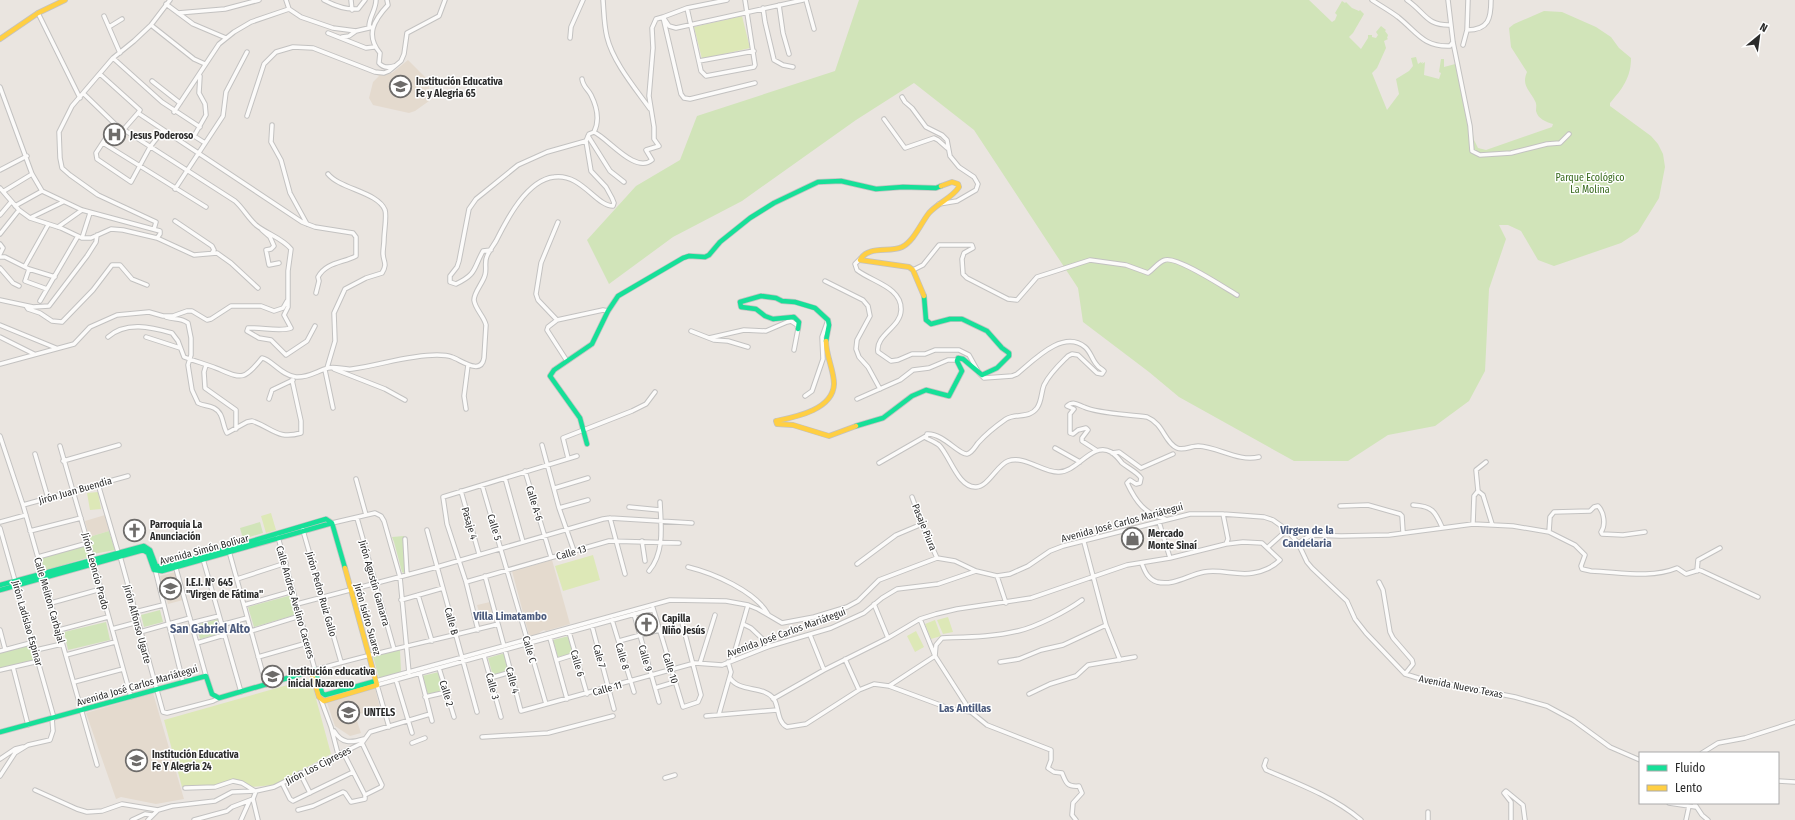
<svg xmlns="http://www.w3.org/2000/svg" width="1795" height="820" viewBox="0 0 1795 820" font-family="'Fira Sans Condensed',sans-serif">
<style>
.education{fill:#e4dace}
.green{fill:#d1e4b9}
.pitch{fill:#dde8b7}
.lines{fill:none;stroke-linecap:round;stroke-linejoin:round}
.street-casing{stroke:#c3c2c1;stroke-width:5.5}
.fast-casing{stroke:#c3c2c1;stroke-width:6}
.slow-casing{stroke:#c3c2c1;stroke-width:6}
.street{stroke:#fcfbfa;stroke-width:3.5}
.fast{stroke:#16e098;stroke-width:4.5}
.slow{stroke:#ffcf43;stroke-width:4.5}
.labels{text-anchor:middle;stroke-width:3;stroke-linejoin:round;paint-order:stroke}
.poi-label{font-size:10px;font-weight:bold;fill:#2b2b2b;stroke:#fff;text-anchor:start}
.park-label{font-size:10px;fill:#35681a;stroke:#fff}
.street-label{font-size:10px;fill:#2b2b2b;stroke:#fff}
.neighbourhood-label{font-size:11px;font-weight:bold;fill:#4b5a7c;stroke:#fff}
.quarter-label{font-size:12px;font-weight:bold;fill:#4b5a7c;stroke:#fff}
</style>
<rect width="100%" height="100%" fill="#eae5e0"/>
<!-- education -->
<path class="education" d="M408,60L428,80L430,84L427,96L429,101L415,111L409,113L373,105L369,98L373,82L379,76L377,75L392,73Z
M105,515L109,531L89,537L85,521Z
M552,560L570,624L546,631L544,630L540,632L539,634L531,636L529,635L512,571Z
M175,572L183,600L168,604L160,576Z
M490,602L494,619L482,622L477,605Z
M375,688L380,709L355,715L361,733L350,736L335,726L327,703Z
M153,693L184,799L156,804L121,797L116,799L86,713Z"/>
<!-- green -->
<path class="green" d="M859,0H1309L1332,22L1335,20L1337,15L1335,13L1342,1L1345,3L1346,2L1352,8L1359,11L1360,10L1364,14L1353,33L1349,37L1361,49L1368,38V35H1372V37L1376,38L1378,35L1376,32L1381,26L1386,30L1385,31L1388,35L1387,38L1388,39L1384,41L1386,48L1377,68L1372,73L1387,110L1399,94L1396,79L1409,71L1413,66L1411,58L1416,57L1418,64L1421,62V63L1423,62L1422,64L1425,62L1424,75L1439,79L1441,73L1439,72L1441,59H1444V67L1459,63L1474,140L1478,148L1486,150L1552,127L1553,124C1546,122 1538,119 1536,111C1536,108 1537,104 1535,101C1530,90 1521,86 1527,72L1511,47L1509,28L1514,24L1544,11L1562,12L1596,27L1611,37L1619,48L1631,58C1631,78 1622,89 1610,103V106L1651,136L1658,144L1663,154L1665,167L1659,198L1638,232L1621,243L1554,266L1538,260L1521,231L1508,225H1499L1506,239L1489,289L1485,371L1469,401L1435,426L1388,435L1348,461H1294L1179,397L1149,372L1083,322L1078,288L974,130L914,83L856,120L742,201L673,237L609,284L587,240L636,186L680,160L697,116L835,71Z
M260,522L263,533L243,539L240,528Z
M109,531L115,550L93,554L89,537Z
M404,536L407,570L404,573L402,572L394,542L392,537Z
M86,545L89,557L44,571L41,558Z
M292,595L298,614L254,627L248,607Z
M160,610L163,622L144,627L141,615Z
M218,619L222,633L200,639L196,625Z
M106,622L110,640L68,650L64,632Z
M569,636L573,653L558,657L553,640Z
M32,644L37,659L0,669V652Z
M400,650L401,672L379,678L373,656Z
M505,653L510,671L493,676L488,658Z
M439,672L444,691L428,695L422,676Z"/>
<!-- pitch -->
<path class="pitch" d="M742,16L750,48L702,59L694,27Z
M98,492L101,509L90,510L87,493Z
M271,513L276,530L266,533L261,516Z
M593,555L600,580L563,591L555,566Z
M948,617L953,632L943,634L937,620Z
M935,620L941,636L931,639L925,624Z
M916,631L924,647L915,652L907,636Z
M309,679L311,680L331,754L274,785L250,787L239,781L209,787H182L164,720Z"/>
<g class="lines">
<defs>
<path id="street" d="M286,0L289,9L301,17L333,28L356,31L373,27
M324,0C335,6 345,10 358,9L365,0
M351,0L352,10
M387,0L388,5C374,20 365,35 380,53L379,63C383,68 388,68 394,66
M603,0C604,13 604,25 607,37C613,62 635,88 650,109
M727,0L687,8L663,17L681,94L684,98L690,99L755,83
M806,0L814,29
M1372,0C1381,6 1390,11 1398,17C1417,32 1423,47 1450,46L1453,42
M1407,0C1426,13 1426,26 1451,25
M1448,0L1453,42L1470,126L1472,151L1480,155L1511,153L1547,144L1560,143L1569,134
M166,4L193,24L226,38
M779,5L783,33L789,54
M687,8L701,71L706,76L754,67L755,65L745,0
M763,8L765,22L774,60L783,65L793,67
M38,13L80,98
M178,13L225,9L259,0
M104,16L120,53
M151,25L194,59L205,64
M109,27L122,19
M369,27C369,17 376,10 376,0
M1467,30C1489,30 1491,18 1491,0
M328,33L366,48L374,47
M342,37L349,36L356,31
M570,38L571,27L583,0
M1463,45L1467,30L1468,0
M113,58L162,102L200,127
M699,61L754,51
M100,74L140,110L138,113L302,222L315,227L353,233L356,237V256C343,263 326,262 318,277L319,281L316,293
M200,76L199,93L205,104L206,115L194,136L205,143
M582,79C583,87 588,89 591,95C597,107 600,120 594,132
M152,81L180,103
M0,87L32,174L42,191L82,210L160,231V234L157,238
M84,94L115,124L235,201C243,208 248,218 256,225C267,234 282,238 291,249L288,271V307L284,315L291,328C280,332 261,327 248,328L247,331L259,338L271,340L286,355L307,341L315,326
M902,97L905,102L912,108L926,127L942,135L947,140L950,156L959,167L974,177L978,184L976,190L957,201L939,204
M174,112L219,44L234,32L251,22L289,9
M247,116L264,64L276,52L293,47L313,48L375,72L384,73L389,71L401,61L404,54L407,33L439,16L445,0
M884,119L905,148L934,138L938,140L947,148
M115,124L96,153L97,159L131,182L150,147L163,130
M272,125L271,142L281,160L290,193L307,224
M124,129L138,113
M588,136L610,171L624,182
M103,143L206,207
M0,170L27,156
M0,188L19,210L30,218L61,228L82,238H91L111,229L123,230L157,238L194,255L217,253L231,263L258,288
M175,189L223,116L226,92L247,52
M4,191L32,174
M15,206L42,191
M0,215L11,202
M30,218L63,202
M175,221L212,246L214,250L212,253
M558,222L541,263L536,294L538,300L557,320L603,310L608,311
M58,227L82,210
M154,229L156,222L98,195L70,175L62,168L60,158L59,132L72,106L113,58L134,41L151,25L170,0
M262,230L270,237L274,246L271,249L266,250L269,265L279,263
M0,234L19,210
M82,238L90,213
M0,244L3,248L0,254
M491,250L483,251C473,269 477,274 456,284L450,282V276L457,267L459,261L469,209L476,199L518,165L547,152L586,141
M0,257H5L29,269L55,277
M860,259L855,264L857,270C872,282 902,287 901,310C901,327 875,335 878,352L891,361L898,360L912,354H925L935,350H959L969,355L979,373
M25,266L48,225
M0,268L13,283L19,286
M29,269L25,281L47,289
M913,270L923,265L939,245H972L973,248L964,253L962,259L963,274L967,278L1008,299L1017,300L1037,277L1090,260L1126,265L1148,273C1154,269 1158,262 1165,260C1177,256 1225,288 1237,295
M825,281L863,300L868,306L870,316L857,340L856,349L859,357L868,367L880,389
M0,300L33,307L49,306L87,256L96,242L97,235
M40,301L78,236
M26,306L28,309L40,313L52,321L62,322L93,290L112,265H120L132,279L147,285
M166,317C174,320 180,317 188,323L191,338V355L188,365L192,390L198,403C203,406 208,405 214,408C224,413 222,425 227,433L247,422L252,421C273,428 277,440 301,433V421L292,380
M557,320L548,327L547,330L567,361
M0,325L56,348
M691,331L714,340L728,341L748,347
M0,337L34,354
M108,337C126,321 151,327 172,333L178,341L184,357C194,361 206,364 216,368C241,378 243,382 262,358C271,359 282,376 296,377C308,378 317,371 328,368C336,366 344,370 352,369C381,365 408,355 437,355C442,355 447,355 452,357C461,360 481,376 484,358L486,325C484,316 475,309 474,300C474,292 483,283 485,275C487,269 484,262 487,256C489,251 493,246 496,241C507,219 527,180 554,177C581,173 596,206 613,206L614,203L612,198L606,187L591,171L586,141L589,134L594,132C609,139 635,174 652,160L646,150L659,146L654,139V127L649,96L653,48L652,28L656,19L663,17L669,26L676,28L803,0
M146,337L180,348
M709,338L744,330L766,331L787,322L791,321L797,325L798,329L794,350
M0,364L74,344L90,327L117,315L149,312L163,316H173L187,311H192L207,320L211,319L231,306H261L274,311L283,308L287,301
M206,365L204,372L205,388L236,410V429
M327,368L335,341L334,313L345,289L366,278L382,273C388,263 383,262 383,253C383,249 384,244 384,240C384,232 387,216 385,210C378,192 340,189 328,174
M334,369L385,389L405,400
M325,370L333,408
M980,374L984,378L1012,376L1017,374C1034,360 1063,329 1085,347C1091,352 1092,360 1097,365C1099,368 1101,368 1104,371L1102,374L1097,373L1078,355L1072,354L1068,356C1059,365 1050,373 1044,385C1041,392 1042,401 1037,408C1029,419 1016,413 1006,419C996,426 986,434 978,443C975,447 972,453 967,454C959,455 943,433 927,434L926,438C930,440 935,442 939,445C950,456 958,488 976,487C988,487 997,465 1008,461C1024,455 1042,472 1058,472C1077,473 1092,441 1111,452C1116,455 1119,459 1122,463C1128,468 1137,472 1141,478L1140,483L1136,484L1130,480L1127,483C1136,502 1145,514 1165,519
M805,396L812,391L823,359L822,337L828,320
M269,399L272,390L293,380
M857,399L900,380L913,370L929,368L948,360H957
M466,409L464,396L468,365
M0,436L23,505L97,765
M542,445L559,508L574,551
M60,446L94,564L131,697
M1055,448L1080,462
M1096,450L1082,441V438L1088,430L1086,428L1078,430L1073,434L1070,433V414L1074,409L1067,406C1073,400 1078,405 1084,407C1099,414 1129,414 1147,417C1164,424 1164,442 1177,448C1183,451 1191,446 1198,446C1219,447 1238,462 1259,457
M1112,453L1119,452L1141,468L1173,454
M35,454L48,498
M568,458L563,438L632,411L646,404L655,392
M63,461L119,445
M1486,462L1476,470L1478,491L1483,495L1492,524
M879,463L926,436
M525,471L551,557
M505,478L523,542
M356,479L366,515
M98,484L118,552
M482,485L546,704
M555,488L588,478
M461,491L479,554
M912,497L922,524L937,558
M23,505L128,476
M1413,505C1432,506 1435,511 1442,527
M1340,506L1368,505L1400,514L1402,516L1403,532
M629,507L660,510
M559,508L588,500
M1223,514L1228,539L1226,544
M357,518L394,649
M610,518L625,574
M0,522L26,515
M1159,522L1170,558
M332,523L375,513L381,516L384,521L400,577L409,673
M1473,524L1474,496L1478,491
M302,527L341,662
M0,528L54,718
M427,530L477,712
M30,531L81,518
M1549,532L1550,517L1554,512L1590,511L1594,507L1598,506C1604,512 1606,525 1601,532L1602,534L1623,535L1645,532
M278,537L315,670C376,652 437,640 498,624
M405,539L407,575
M642,541L645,561
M1084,542L1106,625L1120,660
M1298,543L1311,535
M1268,547L1287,530L1298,543L1307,562L1312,568L1347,601L1355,619L1366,633L1405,674L1418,678L1515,697L1547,706L1573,720L1610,747L1640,760
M229,551L266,685
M120,556L163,712L167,713L213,701L219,698
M38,557L88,543
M203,559L241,692
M857,564L896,535L922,524
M175,565L206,676
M688,567C713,573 755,591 768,614
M155,569L183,682
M649,571C665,552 661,525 660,502
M1697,571L1698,560L1720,548
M485,576L504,646
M997,576L1006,603
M237,579L286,563
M466,582L609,541L679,543
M1379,582L1383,590L1390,632L1393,638L1412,660L1413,664L1405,674
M418,595L432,641
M401,600L443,588
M51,603L101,589
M297,604L437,567L603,519L610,518L692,523
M874,604L888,638
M244,605L293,591
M653,608L683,707L698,702L701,695L680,615
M135,612L163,605
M634,614L659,702
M920,619L935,656L971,712
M612,620L634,692
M191,623L219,616
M743,624L751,628L770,646
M221,625L247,618
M592,626L614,709
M112,629L138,622
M0,630L5,649
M59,630L108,617
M478,630L466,582L447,524L443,497L577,456
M251,631L300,616
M140,632L190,618
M569,632L587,694
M810,635L824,670
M550,638L567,699
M619,641L659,630
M197,643L224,635
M36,650L62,644
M505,650L521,711L695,663L722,665L770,646L831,628L864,613L882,598L897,589L938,584L976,571L997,576L1010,574L1028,566L1050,551L1063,546L1190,514H1223L1264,517L1273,520L1287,530H1299L1311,535L1341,536L1389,535L1473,524L1513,526L1549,532L1575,545L1585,555L1581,566L1582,569L1591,571C1620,572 1650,579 1677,568L1686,574L1699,570L1702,571L1758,597
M0,651L34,642
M66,655L115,642
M484,656L501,717
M258,657L307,643
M845,659L859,690
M557,660L576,654
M732,661L748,605
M1000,662L1019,659L1041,650L1063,645L1106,625
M700,663L715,615
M13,667L28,725
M439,668L454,717
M0,670L39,661
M420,674L432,721
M490,678L511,672
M730,678C740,693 764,685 774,699C779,707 777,722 787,727L806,724L859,690L874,684L889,686L951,709L971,712L987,725L1051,750V760L1048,768L1054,772L1062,773C1066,783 1067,787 1079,786L1082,793L1073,803L1072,815L1076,820
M396,680L412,733
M376,681L670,600L726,601L748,605L758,609L782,623L814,617L847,607L858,601L879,580L937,558L955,561L976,571
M74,682L123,669
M889,686L935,656L936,645L942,638C967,637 993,637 1018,631C1036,627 1067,611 1082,600
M655,688L675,682
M1029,694L1050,684L1076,676L1088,665L1135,657
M425,697L447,692
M773,699L824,670L888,638L920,619L936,614L957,609L1031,598L1127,565L1170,558L1226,544L1243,542L1262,543L1280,560C1273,567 1262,572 1253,573C1237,576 1221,569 1204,572C1188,575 1174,586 1157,582C1148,579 1145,572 1142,564
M321,700L331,727L338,754
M719,714L731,672L728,662
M706,716L777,710
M389,727L377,685L653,609
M334,731C342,744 351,743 364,739
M482,737L548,733L613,716
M362,743L382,785L381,787L365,795
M412,743L425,738
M1702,753L1718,743L1745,738L1795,722
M0,759L15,749L23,747
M1266,760L1264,766L1266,770C1299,784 1334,797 1361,820
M300,773L310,793
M0,776L15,753L28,745L50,740L53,731L52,718
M665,778L675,775
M1778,781L1795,782
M282,783L290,799L293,801L353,772
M185,788L215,787L233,781L242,783L255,791
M35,790L77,809L87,812L102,811L122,804L158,810L172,806L215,801L232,792L256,791
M253,799L256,791L274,787L362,743L370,732L430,714
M253,799L258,820
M1669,803L1696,807
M1694,803L1702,815L1708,820
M298,810L313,806L343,792L345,793L351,802L365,799V795L343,752
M1428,812V820
M132,820L145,814L152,815
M148,820L158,810
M194,820L227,811L232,807L253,799
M241,820L249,802
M1511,820V802L1504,793L1506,791L1523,805L1525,820
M1686,820L1689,806"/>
<path id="fast" d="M798,329L799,322L794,317L773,319L765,316L756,309L741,307L740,302L761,296L776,298L782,301L795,302L815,308L828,320L829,325L826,341
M856,426L883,418L912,396L926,390L949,396L962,371L957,361L958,358L963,359L982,375L997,368L1009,356V353L1002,348L987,331L962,319H950L931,324L926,320L924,296
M587,444L580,418L550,376L554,370L592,344L608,311L618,296L683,258L689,256L705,257L709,255L720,242L750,218L774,203L818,182L841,181L876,189L903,187L936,188L941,186
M0,585L144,546L150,550L156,566L165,567L326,519L332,523L345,568
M0,590L143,550L148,553L154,570L162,571L332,523
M0,732L206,676L212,694L219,698L315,670L322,693L325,695L376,681"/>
<path id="slow" d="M0,39L38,13L65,0
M924,296L913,270L909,267L860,260C868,245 889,253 902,247C914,241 921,223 929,213C938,203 952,198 959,187L958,184L952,182L941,186
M826,341C826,356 834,370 834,384C833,410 795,417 776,421L777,424L793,425L829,436L856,426
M311,671L319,697L324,701L377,685L345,568"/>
</defs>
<!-- street casing -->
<use href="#street" class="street-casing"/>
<!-- fast casing -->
<use href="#fast" class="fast-casing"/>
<!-- slow casing -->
<use href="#slow" class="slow-casing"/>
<!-- street -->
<use href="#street" class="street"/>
<!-- fast -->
<use href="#fast" class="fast"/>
<!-- slow -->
<use href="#slow" class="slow"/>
</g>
<!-- icons -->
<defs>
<symbol id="school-ring" viewBox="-11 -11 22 22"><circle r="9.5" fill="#fff" stroke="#6e6c6a" stroke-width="1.5"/><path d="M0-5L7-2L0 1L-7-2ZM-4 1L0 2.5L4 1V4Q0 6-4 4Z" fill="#6e6c6a"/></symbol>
<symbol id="hospital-ring" viewBox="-11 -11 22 22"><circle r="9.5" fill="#fff" stroke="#6e6c6a" stroke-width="1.5"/><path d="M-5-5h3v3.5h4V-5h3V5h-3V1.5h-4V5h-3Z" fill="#6e6c6a"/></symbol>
<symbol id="church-ring" viewBox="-11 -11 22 22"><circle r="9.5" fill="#fff" stroke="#6e6c6a" stroke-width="1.5"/><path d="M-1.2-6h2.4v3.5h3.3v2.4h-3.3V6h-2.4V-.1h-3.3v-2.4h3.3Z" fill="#6e6c6a"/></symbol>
<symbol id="shop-ring" viewBox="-11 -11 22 22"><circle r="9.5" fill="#fff" stroke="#6e6c6a" stroke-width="1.5"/><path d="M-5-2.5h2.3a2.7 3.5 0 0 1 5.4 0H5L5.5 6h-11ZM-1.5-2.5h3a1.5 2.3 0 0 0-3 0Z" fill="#6e6c6a"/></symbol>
<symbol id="university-ring" viewBox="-11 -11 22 22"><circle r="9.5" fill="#fff" stroke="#6e6c6a" stroke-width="1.5"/><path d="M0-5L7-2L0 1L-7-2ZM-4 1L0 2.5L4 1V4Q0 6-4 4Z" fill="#6e6c6a"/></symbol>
</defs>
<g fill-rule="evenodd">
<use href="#school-ring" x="388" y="74" width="25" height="25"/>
<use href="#hospital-ring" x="102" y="122" width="25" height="25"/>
<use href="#church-ring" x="122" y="518" width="25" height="25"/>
<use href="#shop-ring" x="1120" y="526" width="25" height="25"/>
<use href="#school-ring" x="158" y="576" width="25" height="25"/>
<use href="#church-ring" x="634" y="612" width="25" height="25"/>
<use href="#school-ring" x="260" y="664" width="25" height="25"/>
<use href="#university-ring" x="336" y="700" width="25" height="25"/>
<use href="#school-ring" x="124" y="748" width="25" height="25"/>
</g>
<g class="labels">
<!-- poi labels -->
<g class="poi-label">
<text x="416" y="85">Institución Educativa<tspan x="416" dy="12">Fe y Alegria 65</tspan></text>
<text x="130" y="139">Jesus Poderoso</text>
<text x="150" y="528">Parroquia La<tspan x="150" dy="12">Anunciación</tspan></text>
<text x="1148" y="537">Mercado<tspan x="1148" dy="12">Monte Sinaí</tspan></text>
<text x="186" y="586">I.E.I. N° 645<tspan x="186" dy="12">"Virgen de Fátima"</tspan></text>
<text x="662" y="622">Capilla<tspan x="662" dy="12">Niño Jesús</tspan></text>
<text x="288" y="675">Institución educativa<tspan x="288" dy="12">inicial Nazareno</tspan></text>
<text x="364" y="716">UNTELS</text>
<text x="152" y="758">Institución Educativa<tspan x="152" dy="12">Fe Y Alegria 24</tspan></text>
</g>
<!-- park labels -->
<g class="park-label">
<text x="1590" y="181">Parque Ecológico<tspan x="1590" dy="12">La Molina</tspan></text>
</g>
<!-- street labels -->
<g class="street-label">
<text transform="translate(75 490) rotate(-16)" y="4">Jirón Juan Buendia</text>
<text transform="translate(535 503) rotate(73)" y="4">Calle A-6</text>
<text transform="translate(1122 522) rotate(-15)" y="4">Avenida José Carlos Mariátegui</text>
<text transform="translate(470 523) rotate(74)" y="4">Pasaje 4</text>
<text transform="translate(495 527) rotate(73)" y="4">Calle 5</text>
<text transform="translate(925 527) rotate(68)" y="4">Pasaje Piura</text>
<text transform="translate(204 549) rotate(-15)" y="4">Avenida Simón Bolívar</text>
<text transform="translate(571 552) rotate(-16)" y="4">Calle 13</text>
<text transform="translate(96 571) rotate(75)" y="4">Jirón Leoncio Prado</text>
<text transform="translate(375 583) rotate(74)" y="4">Jirón Agustín Gamarra</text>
<text transform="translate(322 594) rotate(74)" y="4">Jirón Pedro Ruiz Gallo</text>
<text transform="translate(50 600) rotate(74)" y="4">Calle Meliton Carbajal</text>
<text transform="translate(296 602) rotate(74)" y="4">Calle Andres Avelino Caceres</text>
<text transform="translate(368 619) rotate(74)" y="4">Jirón Isidro Suarez</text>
<text transform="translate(452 621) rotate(75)" y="4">Calle B</text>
<text transform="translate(28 623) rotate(74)" y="4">Jirón Ladislao Espinar</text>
<text transform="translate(138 624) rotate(75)" y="4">Jirón Alfonso Ugarte</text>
<text transform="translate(786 632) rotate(-20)" y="4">Avenida José Carlos Mariátegui</text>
<text transform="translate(530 649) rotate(74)" y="4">Calle C</text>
<text transform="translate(600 656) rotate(75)" y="4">Cale 7</text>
<text transform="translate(623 656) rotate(74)" y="4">Calle 8</text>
<text transform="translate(646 658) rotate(74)" y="4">Calle 9</text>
<text transform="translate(578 663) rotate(74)" y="4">Calle 6</text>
<text transform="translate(671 668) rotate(73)" y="4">Calle 10</text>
<text transform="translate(513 680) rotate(75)" y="4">Calle 4</text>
<text transform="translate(137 685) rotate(-16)" y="4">Avenida José Carlos Mariátegui</text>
<text transform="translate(493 686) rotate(75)" y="4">Calle 3</text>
<text transform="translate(1461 686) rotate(11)" y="4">Avenida Nuevo Texas</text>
<text transform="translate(607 688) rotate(-16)" y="4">Calle 11</text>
<text transform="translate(447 693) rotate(73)" y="4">Calle 2</text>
<text transform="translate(318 765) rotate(-27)" y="4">Jirón Los Cipreses</text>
</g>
<!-- neighbourhood labels -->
<g class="neighbourhood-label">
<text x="1307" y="534">Virgen de la<tspan x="1307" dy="13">Candelaria</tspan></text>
<text x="510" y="620">Villa Limatambo</text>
<text x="965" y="712">Las Antillas</text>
</g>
<!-- quarter labels -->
<g class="quarter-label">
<text x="210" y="633">San Gabriel Alto</text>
</g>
</g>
<!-- legend -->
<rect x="1639" y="752" width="140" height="52" fill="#ffffff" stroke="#aaaaaa"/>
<rect x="1647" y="765" width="20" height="6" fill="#16e098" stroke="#aaaaaa"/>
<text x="1675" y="772" font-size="12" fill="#2b2b2b">Fluido</text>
<rect x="1647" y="785" width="20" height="6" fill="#ffcf43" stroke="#aaaaaa"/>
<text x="1675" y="792" font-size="12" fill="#2b2b2b">Lento</text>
<!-- north arrow -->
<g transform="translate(1759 36) rotate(29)" stroke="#ffffff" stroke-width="3" paint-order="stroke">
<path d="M0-3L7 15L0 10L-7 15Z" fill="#2b2b2b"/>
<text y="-6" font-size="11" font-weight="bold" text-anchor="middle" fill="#2b2b2b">N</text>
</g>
</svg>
